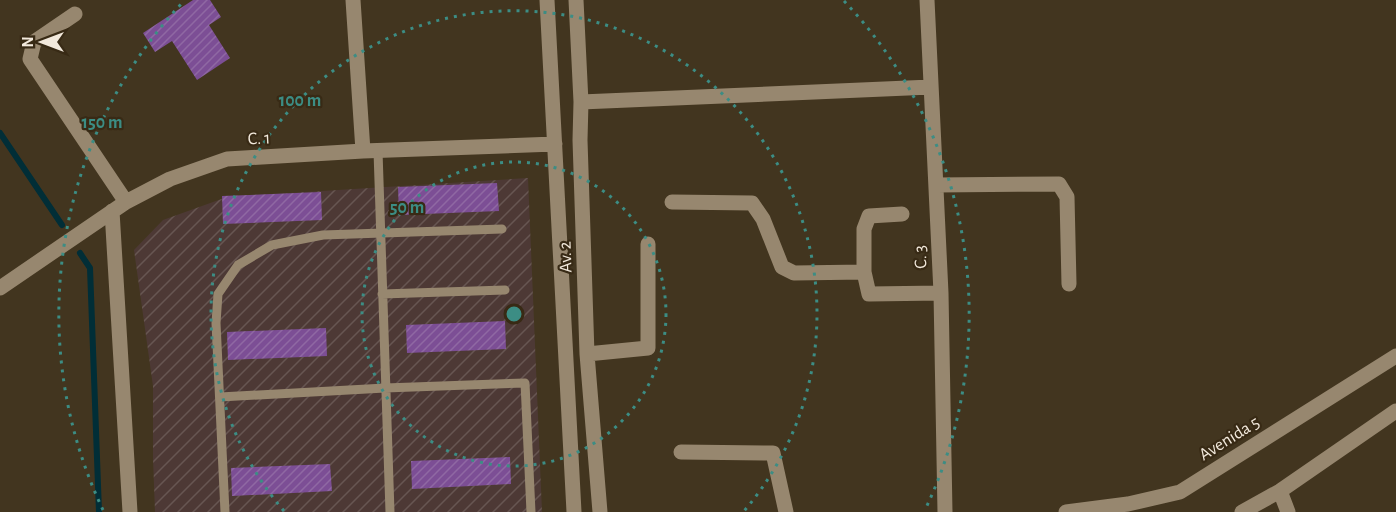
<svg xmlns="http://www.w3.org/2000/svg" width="1396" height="512" viewBox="0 0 1396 512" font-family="'Alegreya Sans',sans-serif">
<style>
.industrial{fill:url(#industrial-furrows)}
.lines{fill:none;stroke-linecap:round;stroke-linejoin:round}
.stream{stroke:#012e37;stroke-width:6}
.building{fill:url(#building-hatch)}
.service{stroke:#97876f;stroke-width:9}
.minor{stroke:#97876f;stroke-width:15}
.ring{fill:none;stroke:#3c8d84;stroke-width:3;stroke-dasharray:3 6}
.labels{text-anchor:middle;stroke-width:4.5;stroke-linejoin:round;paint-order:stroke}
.street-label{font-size:18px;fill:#f2e9dc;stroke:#382a15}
.centre{fill:#3c8d84;stroke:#382a15;stroke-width:3}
.ring-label{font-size:18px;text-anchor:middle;font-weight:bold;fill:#3c8d84;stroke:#382a15;stroke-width:4.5;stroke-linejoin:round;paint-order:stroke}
</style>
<defs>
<pattern id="industrial-furrows" width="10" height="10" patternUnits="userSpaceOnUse" patternTransform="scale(1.5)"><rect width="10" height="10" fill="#4d3935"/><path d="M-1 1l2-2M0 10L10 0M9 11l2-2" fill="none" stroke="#675652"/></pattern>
<pattern id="building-hatch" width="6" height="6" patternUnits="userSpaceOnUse" patternTransform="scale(1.5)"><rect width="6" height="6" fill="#7c4e95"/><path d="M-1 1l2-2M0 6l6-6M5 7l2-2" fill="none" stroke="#8f68a3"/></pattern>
</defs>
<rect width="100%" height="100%" fill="#42351f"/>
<!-- industrial -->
<path class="industrial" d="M528,178L542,512H155L153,458V386L134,250L163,220L227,197Z"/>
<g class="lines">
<!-- stream -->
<path class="stream" d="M0,133L62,225
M80,253L90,268L99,512"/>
</g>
<!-- building -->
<path class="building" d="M193,0H210L221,17L209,25L230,58L197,80L172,41L155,52L143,33Z
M497,183L499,211L399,215L398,187Z
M321,192L322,220L223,224L222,196Z
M505,321L506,349L407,353L406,325Z
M326,328L327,356L228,360L227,332Z
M510,457L511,484L412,489L411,461Z
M330,464L332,491L232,496L231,468Z"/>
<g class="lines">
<!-- service -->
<path class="service" d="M378,151L390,512
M382,294L505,290
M220,397L385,388L525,383L531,512
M225,512L216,323L218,294L238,265L272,245L323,235L502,229"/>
<!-- minor -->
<path class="minor" d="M353,0L363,151
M547,0L574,512
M576,0L581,102L580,140L587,354L600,512
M927,0L941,293L945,512
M75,14L34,42L30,59L126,202
M581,102L931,87
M936,185L1059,184L1067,197L1069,284
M672,202L752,203L763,219L782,267L794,273L864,272
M112,211L130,512
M902,214L869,216L864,229V272L869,294L941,293
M0,288L126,202L170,179L227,159L363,151L555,144
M587,354L648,348V244
M681,452L773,453L786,512
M1280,491L1288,512
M1066,512L1128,504L1180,492L1396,356
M1242,512L1280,491L1396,411"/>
</g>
<!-- distance rings -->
<g class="ring">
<circle cx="514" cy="314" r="152"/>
<path d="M284 511A303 303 0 1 1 744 511"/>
<path d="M103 510A455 455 0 0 1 184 1M844 1A455 455 0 0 1 925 510"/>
</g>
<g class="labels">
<!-- street labels -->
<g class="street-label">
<text transform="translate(259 138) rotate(-3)" y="6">C. 1</text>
<text transform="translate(565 257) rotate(-92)" y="6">Av. 2</text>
<text transform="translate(920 257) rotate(-93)" y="6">C. 3</text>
<text transform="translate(1229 438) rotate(-32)" y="6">Avenida 5</text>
</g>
</g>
<circle cx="514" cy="314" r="9" class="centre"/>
<g class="ring-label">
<text x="300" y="106">100 m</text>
<text x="102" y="128">150 m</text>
<text x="407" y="213">50 m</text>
</g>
<!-- north arrow -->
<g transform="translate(42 42) rotate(270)" stroke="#382a15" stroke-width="4.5" paint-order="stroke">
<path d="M0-4.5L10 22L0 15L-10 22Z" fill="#f2e9dc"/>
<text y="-9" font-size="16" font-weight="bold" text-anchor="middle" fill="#f2e9dc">N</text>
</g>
</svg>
